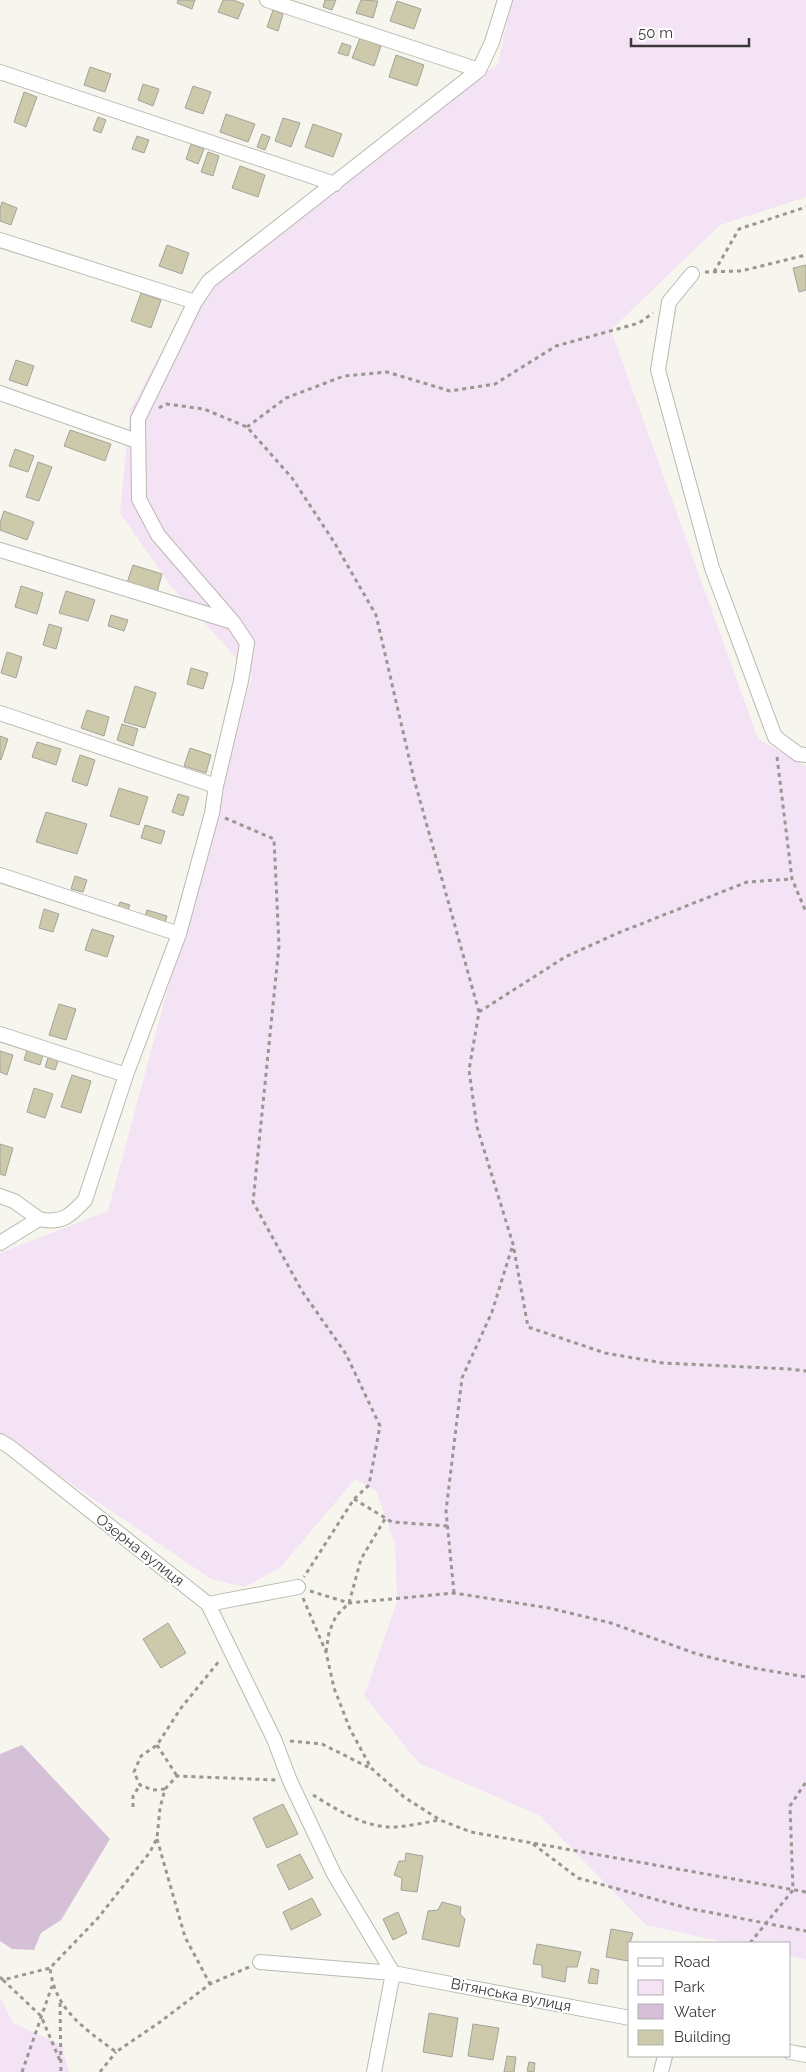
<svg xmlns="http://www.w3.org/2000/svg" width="806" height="2072" viewBox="0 0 806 2072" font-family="Raleway,sans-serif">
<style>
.green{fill:#f4e2f5}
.water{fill:#d6c0d8}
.building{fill:#cdc9ab;stroke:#a4a39b}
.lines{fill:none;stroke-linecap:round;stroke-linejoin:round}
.street-casing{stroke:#bab9b1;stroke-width:16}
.path{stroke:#989791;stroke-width:3;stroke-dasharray:4 4;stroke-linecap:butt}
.street{stroke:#fff;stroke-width:14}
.labels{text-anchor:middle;stroke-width:4;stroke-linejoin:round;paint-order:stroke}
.street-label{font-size:15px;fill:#3a3936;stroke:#fff}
</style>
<rect width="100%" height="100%" fill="#f7f6ee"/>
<!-- green -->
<path class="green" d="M512,0H806V197L720,225L611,330L758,739L806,766V1960L790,1956V1943H729L646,1925L540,1816L419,1763L364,1696L397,1602L395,1544L376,1491L355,1479L280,1568L244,1587L211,1579L0,1435V1253L108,1211L252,675L170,585L120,513L130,410L205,273L498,64Z
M0,1997L13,2023L62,2045L69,2072H0Z"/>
<!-- water -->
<path class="water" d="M22,1745L110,1839L61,1920L41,1933L34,1950L12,1949L0,1941V1754Z"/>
<!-- building -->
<path class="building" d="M178,0H195L192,9L177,3Z
M223,0H233L244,4L238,19L218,12Z
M325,0H336L332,10L323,7Z
M361,0L378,1L373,18L356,13Z
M397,1L421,9L414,29L390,21Z
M273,10L283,14L278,31L267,27Z
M360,38L381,46L374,66L352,58Z
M342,43L351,46L348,56L338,53Z
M396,55L424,65L417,86L389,77Z
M90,67L111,74L105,92L84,85Z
M143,84L159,89L153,106L138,100Z
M193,86L211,92L203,114L185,108Z
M24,92L37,97L26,127L14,122Z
M226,114L255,124L248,142L220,132Z
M98,117L106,120L101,133L93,130Z
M283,118L300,123L291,147L275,141Z
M313,124L342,134L333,157L305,147Z
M262,134L270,137L265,150L257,147Z
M137,136L149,140L144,153L132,149Z
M191,144L204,149L198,164L186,159Z
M208,152L219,156L213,176L201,172Z
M240,166L265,175L258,197L232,188Z
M2,202L17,208L11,225L0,221V209Z
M167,245L189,253L182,274L159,266Z
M806,265V290L799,292L793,268Z
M141,293L161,300L151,328L131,321Z
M16,360L34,366L27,386L9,380Z
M70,430L111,444L105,461L64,446Z
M15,449L34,456L28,472L9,466Z
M38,462L52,467L39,501L26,497Z
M4,511L34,522L27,540L0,530V523Z
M133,565L162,574L157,592L127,583Z
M21,586L43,593L37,614L15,607Z
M66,591L95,600L88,621L59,613Z
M111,615L128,620L124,631L108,626Z
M49,624L62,628L56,649L43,645Z
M7,652L22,657L16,678L1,673Z
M191,668L208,673L203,689L187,684Z
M135,686L156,693L145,728L124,722Z
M87,710L109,717L104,736L81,728Z
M122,724L138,729L133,746L117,740Z
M0,736L8,739L1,760L0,759Z
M37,742L61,749L56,765L32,757Z
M190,748L211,755L206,773L184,766Z
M80,755L95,760L87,786L72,781Z
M119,788L148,797L139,825L110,816Z
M178,794L189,797L183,816L172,812Z
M46,812L87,824L77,854L36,842Z
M145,825L165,831L161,844L141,838Z
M75,876L87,880L83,892L71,889Z
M120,902L130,905L128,910L118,907Z
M44,909L59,914L53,932L39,928Z
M147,910L167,916L165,923L145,917Z
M92,929L114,936L107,957L85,950Z
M59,1004L76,1009L66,1040L49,1035Z
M27,1050L43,1055L40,1065L24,1060Z
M0,1051L13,1055L7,1075L0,1072Z
M49,1055L59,1058L55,1070L45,1067Z
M72,1075L91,1081L81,1113L61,1107Z
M34,1088L53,1094L45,1118L27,1112Z
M0,1144L13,1148L5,1176L0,1174Z
M168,1623L186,1653L161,1668L143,1639Z
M283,1804L298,1834L267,1848L253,1818Z
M406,1853L423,1856L417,1892L401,1890L402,1878L394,1875L399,1861H405Z
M300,1854L313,1878L289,1890L277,1865Z
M312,1898L321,1915L291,1930L283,1912Z
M442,1902L461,1907L460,1914L465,1919L459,1947L422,1939L428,1911L438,1910Z
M398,1912L407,1933L393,1940L383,1919Z
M611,1929L633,1933L630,1943L628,1961L606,1957Z
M537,1944L581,1952L577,1967H567L565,1982L542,1977V1965L533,1964Z
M591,1968L599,1970L597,1984L588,1983Z
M429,2013L458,2018L452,2057L423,2052Z
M473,2024L499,2028L493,2060L468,2056Z
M507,2056L516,2057L514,2072H504Z
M529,2062L535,2063L534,2072L527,2071Z"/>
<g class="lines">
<defs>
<path id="street" d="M267,0L479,70
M0,72L335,184
M0,240L195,302
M692,274L669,302L658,370L712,568L775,737L798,754L806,755
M0,393L137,441
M0,550L233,622L247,643L241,681L216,786
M233,622L158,535L139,499L138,419L195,302L209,281L479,70L492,42L505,0
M0,713L216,786L212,813L179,934L126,1075L85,1200C70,1216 62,1224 39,1219L0,1243
M0,875L179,934
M0,1034L126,1075
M0,1196L14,1201L39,1219
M0,1441L10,1447L208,1604L298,1587
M208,1604L274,1739L290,1781L334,1874L393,1973
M260,1962L393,1973L630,2018
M790,2052L806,2055
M374,2072L393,1973
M661,2072L665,2056"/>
</defs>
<!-- street casing -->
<use href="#street" class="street-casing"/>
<!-- path -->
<path class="path" d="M705,272L741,271L806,255
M714,272L739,229L806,207
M159,408L166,404L204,409L247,427L292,478L334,542L376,615L414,779L479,1012L469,1070L477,1127L513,1244L528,1327L605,1353L663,1363L789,1369L806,1371
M247,427L286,398L344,376L387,372L450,391L495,384L556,346L639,323L653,313
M777,757L792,879L806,912
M225,818L274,839L279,946L253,1202L302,1291L346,1354L380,1426L369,1485L354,1499L304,1577
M479,1012L565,957L618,933L747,882L792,879
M354,1499L392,1522L448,1526
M310,1591L349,1603L454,1593L549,1608L611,1623L697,1654L753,1668L806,1677
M454,1593L446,1511L462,1378L492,1312L513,1244
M303,1598L326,1652L334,1688L350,1729L371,1768L404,1797L440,1820L471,1832L806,1892
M326,1652L329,1632L336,1616L349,1603L361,1559L385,1519
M290,1741L322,1744L370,1768
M157,1745L177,1776
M165,1789L153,1790L140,1785L134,1772L141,1756L157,1745L181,1708L220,1660
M313,1795C336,1809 362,1826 389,1827C406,1827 423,1823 439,1820
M133,1807V1796L140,1785
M157,1839L185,1937L210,1984
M533,1844L578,1878L687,1908L806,1931
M750,1943L793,1890L790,1806L806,1782
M249,1967L210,1984L160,2022L116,2052C84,2028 55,2010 50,1968L98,1918L150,1852L157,1838L160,1808L165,1789L177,1776L276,1780
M0,1977L3,1980L50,1968
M3,1980L41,2016L61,2063
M60,2003L61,2072
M22,2072L52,1986
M100,2072L116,2052"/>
<!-- street -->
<use href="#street" class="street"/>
</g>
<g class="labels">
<!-- street labels -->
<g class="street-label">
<text transform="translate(140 1550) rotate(38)" y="5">Озерна вулиця</text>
<text transform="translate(511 1995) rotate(11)" y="5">Вітянська вулиця</text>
</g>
</g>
<!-- legend -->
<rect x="628" y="1942" width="162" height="115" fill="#ffffff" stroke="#b0b0af"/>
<rect x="638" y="1958" width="25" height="8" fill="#ffffff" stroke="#b0b0af"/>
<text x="674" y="1967" font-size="15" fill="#3a3936">Road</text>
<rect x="638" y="1980" width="25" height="15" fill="#f4e2f5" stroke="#b0b0af"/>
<text x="674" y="1992" font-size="15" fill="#3a3936">Park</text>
<rect x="638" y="2004" width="25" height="15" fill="#d6c0d8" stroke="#b0b0af"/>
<text x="674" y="2017" font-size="15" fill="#3a3936">Water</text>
<rect x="638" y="2030" width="25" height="15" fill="#cdc9ab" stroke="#b0b0af"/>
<text x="674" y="2042" font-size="15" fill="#3a3936">Building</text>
<!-- scale -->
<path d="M631 38v8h118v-8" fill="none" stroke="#3a3936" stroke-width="2.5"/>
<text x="638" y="38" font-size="15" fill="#3a3936" stroke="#ffffff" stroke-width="4" paint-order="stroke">50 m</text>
</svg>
